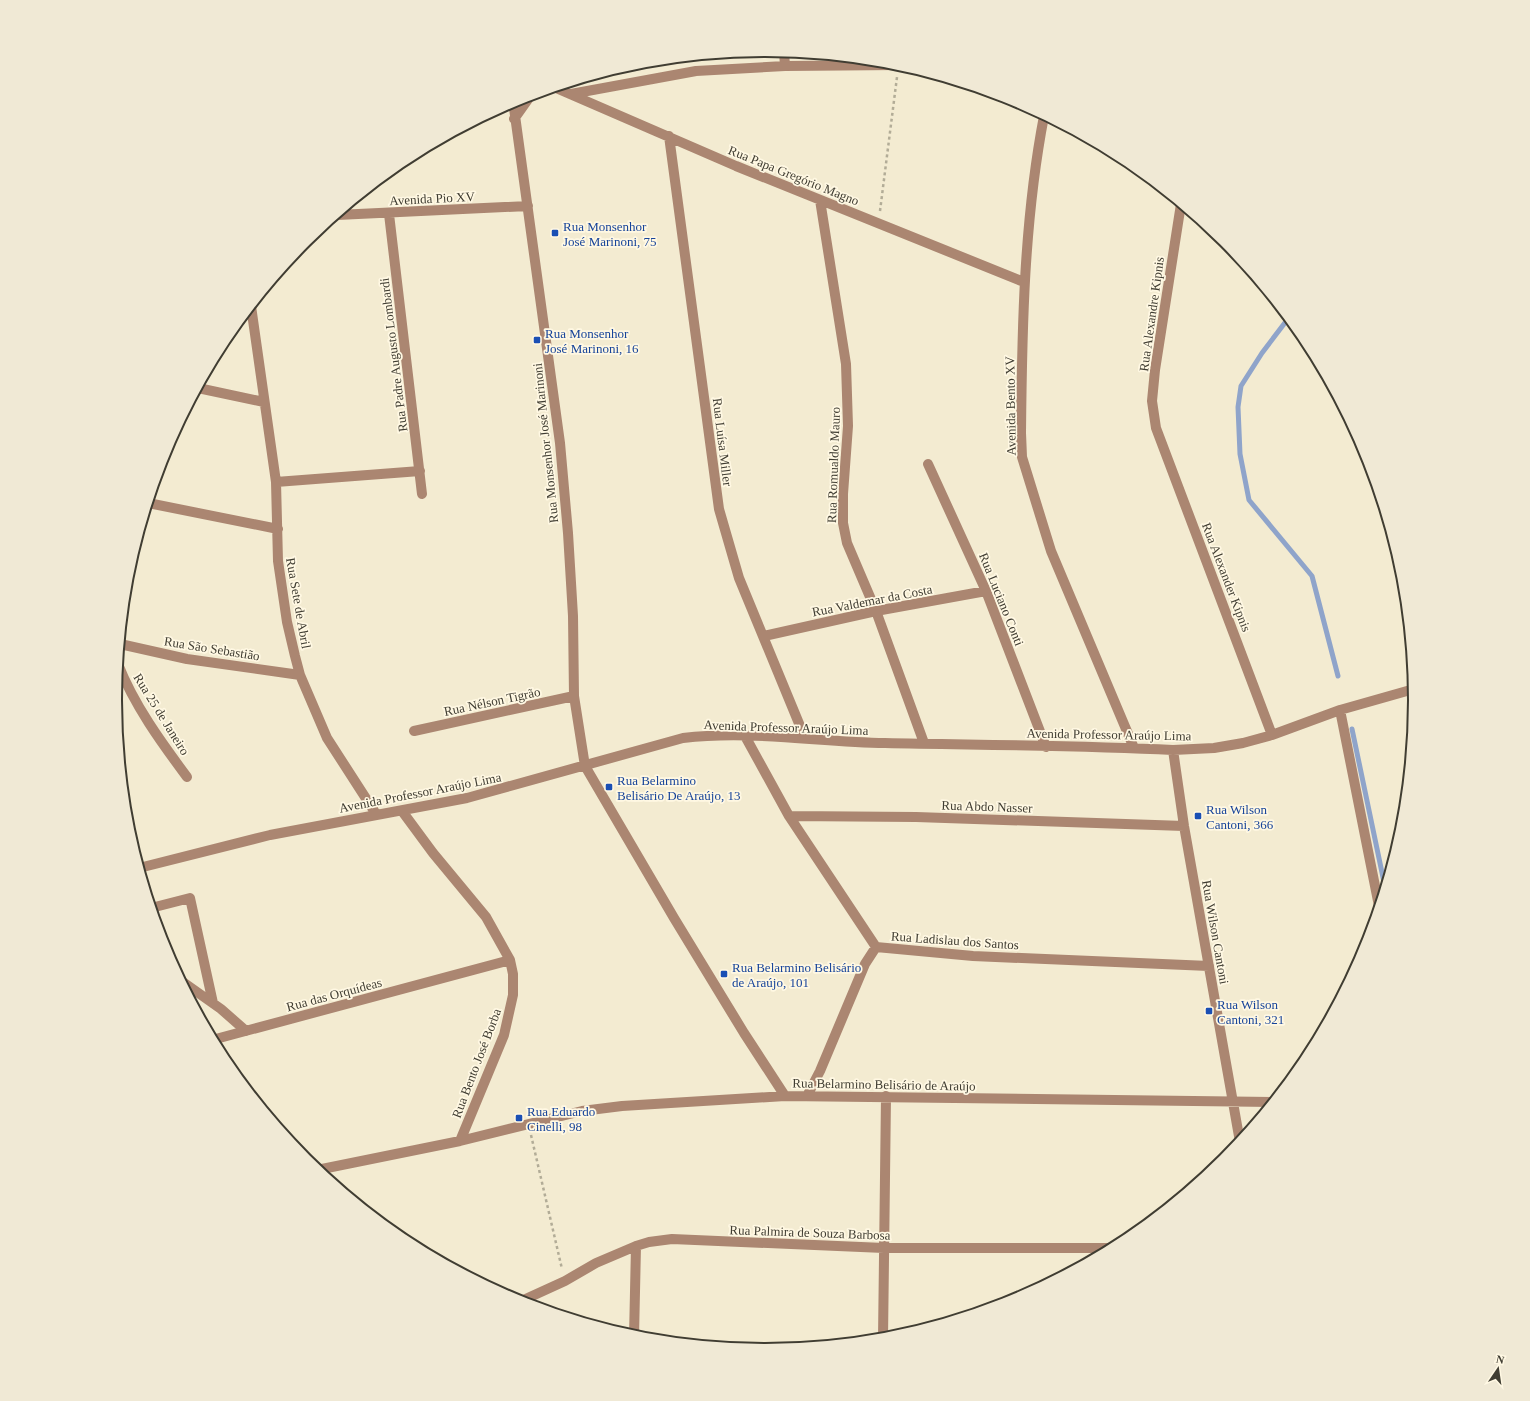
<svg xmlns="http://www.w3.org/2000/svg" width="1530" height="1401" viewBox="0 0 1530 1401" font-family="'Times New Roman',serif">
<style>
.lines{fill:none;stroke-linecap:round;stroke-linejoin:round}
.stream{stroke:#8fa4ca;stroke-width:5}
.path{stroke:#b2ac97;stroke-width:2.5;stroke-dasharray:3 3;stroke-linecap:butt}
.minor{stroke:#ab8671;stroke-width:10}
.transit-dot{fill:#1a4fb4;stroke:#fff8e3;stroke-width:1.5}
.labels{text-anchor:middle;stroke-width:3.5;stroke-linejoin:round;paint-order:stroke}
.street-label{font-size:13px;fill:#403d32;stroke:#fff8e3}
.transit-label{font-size:13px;fill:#164399;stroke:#fff8e3;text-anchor:start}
.rim{fill:none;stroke:#403d32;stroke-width:2}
</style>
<rect width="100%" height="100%" fill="#f3ebd1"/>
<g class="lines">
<!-- stream -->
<path class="stream" d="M1287,317V320L1262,353L1241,386L1238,407L1240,454L1249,500L1312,576L1338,676
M1352,729L1385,887"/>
<!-- path -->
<path class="path" d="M880,211L897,77
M531,1135L562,1269"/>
<!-- minor -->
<path class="minor" d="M784,52L785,66
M556,88L736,166L1024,282
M571,94L696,71L785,66L899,65
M513,101L560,443L568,533L573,616L574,696L585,766L674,918L744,1033L785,1096
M1044,116C1024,220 1022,327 1021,433L1022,457L1051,551L1134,748
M514,119L531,95
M669,136L719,509L739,578L805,738
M820,200L846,364L848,426L843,494V523L847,543L876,611L924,743
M1181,204L1155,370L1152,401L1156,428L1272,735
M389,214L422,494
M337,215L528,206
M251,306L276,482L278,561L287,622L295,656L300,675L327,738L376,814
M198,388L264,402
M928,464L986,591L1046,747
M276,482L420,471
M148,503L278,529
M764,636L876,611L986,591
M120,644L187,659L300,675
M118,664C134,705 161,742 187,777
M1340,710L1379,906
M414,731L574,696
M745,736L789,816L876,947L973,956L1209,966
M1173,750L1184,826L1240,1142
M402,811L433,853L486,917L510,960L513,974V995L504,1035L460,1141
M789,816L916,817L1184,826
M139,868L270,835L467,798L683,738C750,730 818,742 885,743C981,745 1077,745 1173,750L1214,748L1243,743L1272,735L1340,710L1414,689
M151,908L190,898L213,1003
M180,980L221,1009L246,1031
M212,1040L510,960
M807,1096L820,1071L865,964L876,947
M317,1170L460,1141L582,1111L622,1106L785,1096L1273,1102
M519,1302L565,1281L596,1263L636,1246L649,1242L672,1239L884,1248H1113
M634,1337L636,1246
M883,1339L886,1096"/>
</g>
<!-- markers -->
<g class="transit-dot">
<rect x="551" y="229" width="8" height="8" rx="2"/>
<rect x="533" y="336" width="8" height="8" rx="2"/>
<rect x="605" y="783" width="8" height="8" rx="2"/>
<rect x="1194" y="812" width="8" height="8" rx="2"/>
<rect x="720" y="970" width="8" height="8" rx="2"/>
<rect x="1205" y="1007" width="8" height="8" rx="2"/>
<rect x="515" y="1114" width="8" height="8" rx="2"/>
</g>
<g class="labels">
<!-- street labels -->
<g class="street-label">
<text transform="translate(794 175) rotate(22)" y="5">Rua Papa Gregório Magno</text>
<text transform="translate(432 198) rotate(-3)" y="5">Avenida Pio XV</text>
<text transform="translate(1151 314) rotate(-82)" y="5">Rua Alexandre Kipnis</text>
<text transform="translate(393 355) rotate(-97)" y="5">Rua Padre Augusto Lombardi</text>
<text transform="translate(1010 406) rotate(-91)" y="5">Avenida Bento XV</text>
<text transform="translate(723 442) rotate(83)" y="5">Rua Luísa Miller</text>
<text transform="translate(545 443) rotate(-96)" y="5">Rua Monsenhor José Marinoni</text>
<text transform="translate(833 465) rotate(-88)" y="5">Rua Romualdo Mauro</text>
<text transform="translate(1227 577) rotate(69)" y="5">Rua Alexander Kipnis</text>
<text transform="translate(1002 599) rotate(68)" y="5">Rua Luciano Conti</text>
<text transform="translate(872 600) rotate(-11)" y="5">Rua Valdemar da Costa</text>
<text transform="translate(299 603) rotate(80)" y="5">Rua Sete de Abril</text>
<text transform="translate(212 648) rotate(9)" y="5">Rua São Sebastião</text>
<text transform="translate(492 701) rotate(-12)" y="5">Rua Nélson Tigrão</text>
<text transform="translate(162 714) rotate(58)" y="5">Rua 25 de Janeiro</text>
<text transform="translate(786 727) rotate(2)" y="5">Avenida Professor Araújo Lima</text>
<text transform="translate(1109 734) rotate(1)" y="5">Avenida Professor Araújo Lima</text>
<text transform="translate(420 792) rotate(-11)" y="5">Avenida Professor Araújo Lima</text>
<text transform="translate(987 806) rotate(2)" y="5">Rua Abdo Nasser</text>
<text transform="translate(1216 932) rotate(80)" y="5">Rua Wilson Cantoni</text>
<text transform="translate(955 940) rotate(4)" y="5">Rua Ladislau dos Santos</text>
<text transform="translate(334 994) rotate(-15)" y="5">Rua das Orquídeas</text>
<text transform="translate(476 1063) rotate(-69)" y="5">Rua Bento José Borba</text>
<text transform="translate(884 1084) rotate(1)" y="5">Rua Belarmino Belisário de Araújo</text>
<text transform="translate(810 1232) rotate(2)" y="5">Rua Palmira de Souza Barbosa</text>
</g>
<!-- transit labels -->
<g class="transit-label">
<text x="563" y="231">Rua Monsenhor<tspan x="563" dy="15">José Marinoni, 75</tspan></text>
<text x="545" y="338">Rua Monsenhor<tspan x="545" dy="15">José Marinoni, 16</tspan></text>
<text x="617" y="785">Rua Belarmino<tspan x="617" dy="15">Belisário De Araújo, 13</tspan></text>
<text x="1206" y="814">Rua Wilson<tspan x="1206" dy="15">Cantoni, 366</tspan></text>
<text x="732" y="972">Rua Belarmino Belisário<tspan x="732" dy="15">de Araújo, 101</tspan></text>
<text x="1217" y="1009">Rua Wilson<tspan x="1217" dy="15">Cantoni, 321</tspan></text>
<text x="527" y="1116">Rua Eduardo<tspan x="527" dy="15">Cinelli, 98</tspan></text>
</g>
</g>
<!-- crop -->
<path d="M0 0H1530V1401H0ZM122 700a643 643 0 1 1 1286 0a643 643 0 1 1-1286 0Z" fill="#f0e9d5" fill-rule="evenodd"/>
<path class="rim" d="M122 700a643 643 0 1 1 1286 0a643 643 0 1 1-1286 0Z"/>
<!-- north arrow -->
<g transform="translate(1498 1369) rotate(13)" stroke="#fff8e3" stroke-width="3" paint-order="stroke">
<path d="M0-3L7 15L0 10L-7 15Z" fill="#403d32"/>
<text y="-6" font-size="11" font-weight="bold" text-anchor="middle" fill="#403d32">N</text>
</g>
</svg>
